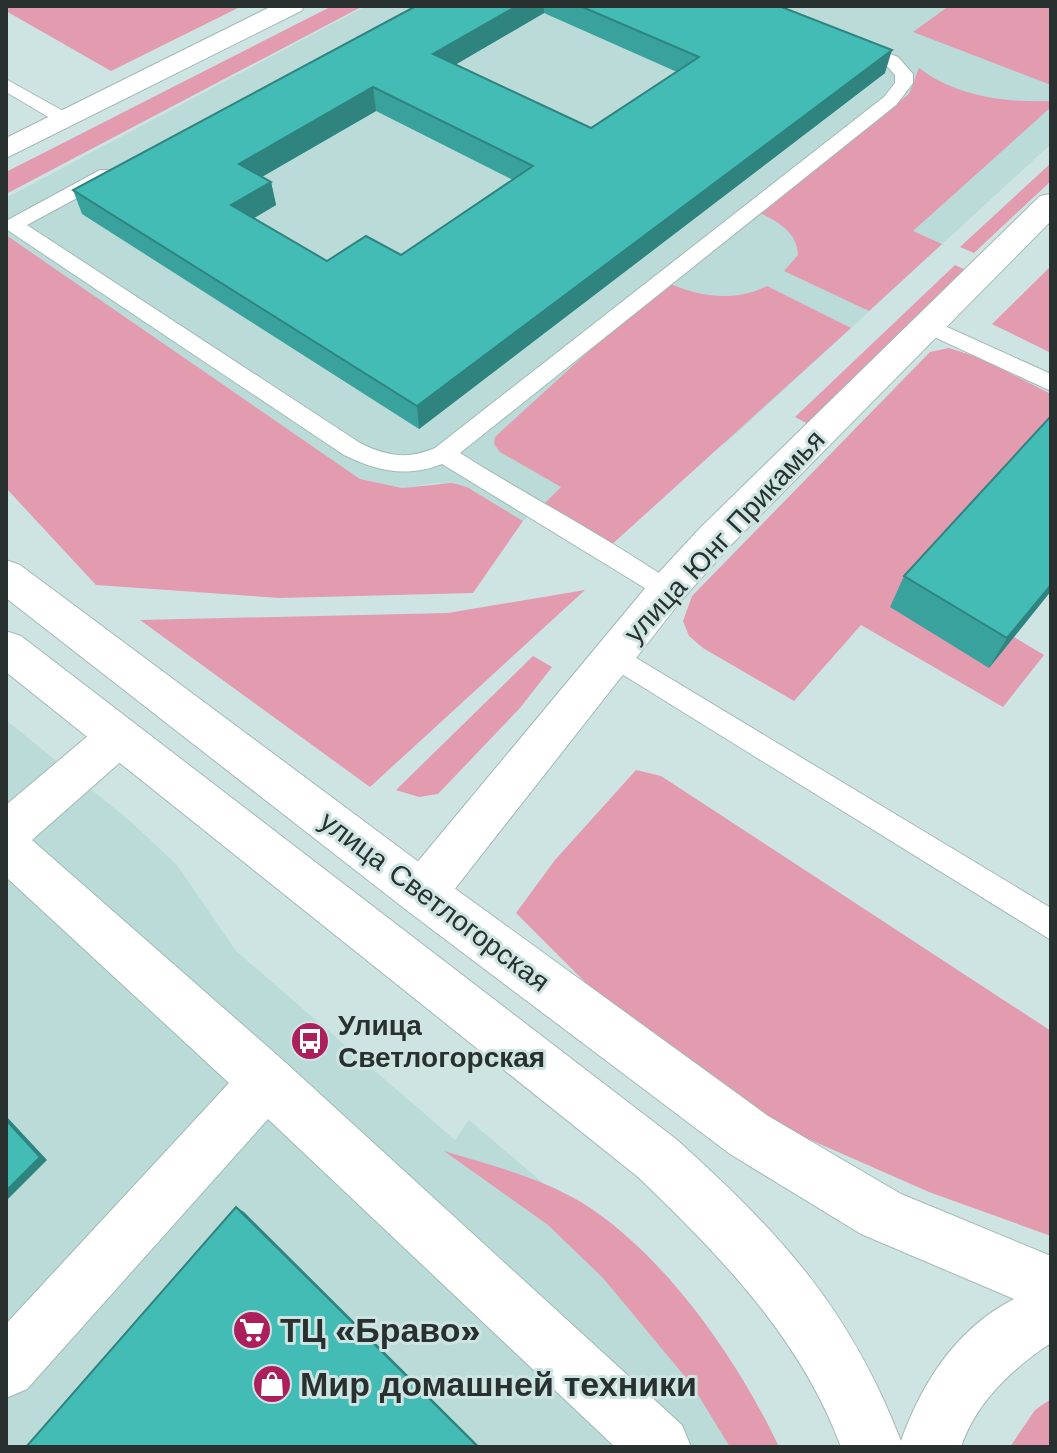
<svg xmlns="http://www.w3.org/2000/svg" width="1057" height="1453" viewBox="0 0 1057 1453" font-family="'Work Sans',sans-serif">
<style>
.built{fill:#badbd8}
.green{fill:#e39baf}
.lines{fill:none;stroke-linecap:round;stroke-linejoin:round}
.lane-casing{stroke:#a2b9b7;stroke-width:2}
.street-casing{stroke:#a2b9b7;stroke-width:2}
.primary-casing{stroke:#a2b9b7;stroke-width:2}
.lane{fill:#fff;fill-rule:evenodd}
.street{fill:#fff;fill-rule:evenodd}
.primary{fill:#fff;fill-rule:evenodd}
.wall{fill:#3aa29d;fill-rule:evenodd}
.shaded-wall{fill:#2f847f}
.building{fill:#43bcb6;stroke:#2f847f;stroke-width:2;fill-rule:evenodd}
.labels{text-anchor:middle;stroke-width:6;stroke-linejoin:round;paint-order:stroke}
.street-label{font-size:28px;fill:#283130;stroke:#cde4e2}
.poi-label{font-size:28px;font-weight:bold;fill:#283130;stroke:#cde4e2;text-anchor:start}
.near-poi-label{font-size:34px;font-weight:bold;fill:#283130;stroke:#cde4e2;text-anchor:start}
</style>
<rect width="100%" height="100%" fill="#cde4e2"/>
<!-- built -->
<path class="built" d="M366,6H1051V144L726,443L541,507L523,521L467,487L437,483L402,488L360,479L6,235V198Z
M6,720L130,821L177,865L236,951L455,1140L469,1120L627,1255L771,1447H6Z"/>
<!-- green -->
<path class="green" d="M6,6H242L111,71L6,11Z
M332,6H363L6,194V172Z
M949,6H1051V85L913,32Z
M919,68C955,96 1006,103 1051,101V107L913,231L942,244L869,311L784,271L798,255C797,231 778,222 758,212L909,94Z
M1051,163V181L974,253L960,247Z
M6,235L360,479L402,488L452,483L467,487L523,521L473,593L280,598L96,585L6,488Z
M955,265L970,272L810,425L795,417Z
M1051,266V353L992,324Z
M670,284C702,297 735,302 767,286L851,328L609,547L541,507L561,487L500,452L494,444L495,437L613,329Z
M949,348L980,358L1051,394V430L988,667L1014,637L1044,655L1003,707L861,625L794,701L703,648L689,636L683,621L692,596L930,352Z
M585,590L370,787L140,620L448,613Z
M533,656L552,667L520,708L438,794L419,797L396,790Z
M636,770L661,776L1051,1031V1236L929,1192L779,1126L607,1004L516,913L555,860Z
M444,1151C490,1165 539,1177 581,1202C664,1253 738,1360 779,1447H730L692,1385L603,1278L548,1225Z
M1051,1399V1447H1010L1035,1410Z"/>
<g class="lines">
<defs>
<path id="lane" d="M854,40L898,57L913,74V83L896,105L460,453C531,498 606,536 675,584L679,591L675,598L666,601L442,464C406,478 377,471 344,455L6,229V221L100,170H114V178L27,225L360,443C386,456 407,460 435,448L884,97L895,83V75L886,65L848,49L845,45Z
M6,79L72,116L75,120L72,124H60L6,92Z
M927,318L1051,374V391L919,330L916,325L919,320Z
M613,644L1051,908V940L604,663L600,655L604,647Z"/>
<path id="street" d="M272,6H305L301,11L6,158V138Z
M1051,194V221L728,548L680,602L439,909L422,915L405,909L398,893L405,877L652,580L700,528L1040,196Z
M118,718L134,724L140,737L134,750L32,840L285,1062L682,1425L691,1447H615L268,1119L27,1389L6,1398V1324L229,1083L6,877V805L102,724Z"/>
<path id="primary" d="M6,560L20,565L439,877L768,1116L901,1194L1051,1256V1343C1013,1368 976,1402 961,1447H841C801,1338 720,1256 638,1177L6,672V631L21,636L676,1139C781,1234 849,1307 901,1441C922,1382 957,1328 1014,1299L861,1234L730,1154L405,909L6,598Z"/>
</defs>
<!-- lane casing -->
<use href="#lane" class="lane-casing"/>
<!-- street casing -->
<use href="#street" class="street-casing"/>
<!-- primary casing -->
<use href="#primary" class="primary-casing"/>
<!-- lane -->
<use href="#lane" class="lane"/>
<!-- street -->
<use href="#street" class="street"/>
<!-- primary -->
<use href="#primary" class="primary"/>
</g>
<!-- wall -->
<path class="wall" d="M416,6H779L885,73L419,429L82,214L73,190ZM544,13L677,72L591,128L455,65ZM376,111L513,180L401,255L327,261L253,218L276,205L271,182L262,177Z
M1051,416V591L989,668L890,607L904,576Z"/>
<!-- shaded-wall -->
<path class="shaded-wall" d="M517,6H544V13L434,77L433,54Z
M892,50L885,73L419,429L417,406Z
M373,87L376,111L244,187L239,164Z
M271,182L276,205L236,229L231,205Z
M1051,585V591L989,668L1007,638Z
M6,1116L47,1160L6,1201Z
M236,1207L244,1212L480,1447H478Z"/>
<!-- building -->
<path class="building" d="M416,6H517L433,54L591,128L699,57L580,6H779L892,50L417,406L73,190ZM373,87L533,166L401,255L366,236L327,261L231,205L271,182L239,164Z
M1051,416V585L1007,638L904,576Z
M6,1120L40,1157L6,1191Z
M236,1207L478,1447H26Z"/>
<!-- icons -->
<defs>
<symbol id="bus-disc" viewBox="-11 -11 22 22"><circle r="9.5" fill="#ac1e5c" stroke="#cde4e2"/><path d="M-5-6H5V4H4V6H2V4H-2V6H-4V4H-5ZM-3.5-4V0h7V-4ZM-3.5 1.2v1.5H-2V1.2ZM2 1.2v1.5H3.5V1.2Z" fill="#fff"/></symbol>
<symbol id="supermarket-disc" viewBox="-11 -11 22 22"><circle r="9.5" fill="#ac1e5c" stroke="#cde4e2"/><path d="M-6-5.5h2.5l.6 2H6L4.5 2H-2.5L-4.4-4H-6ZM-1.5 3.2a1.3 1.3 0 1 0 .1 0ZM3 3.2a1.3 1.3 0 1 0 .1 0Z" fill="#fff"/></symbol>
<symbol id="shop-disc" viewBox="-11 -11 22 22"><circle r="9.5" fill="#ac1e5c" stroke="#cde4e2"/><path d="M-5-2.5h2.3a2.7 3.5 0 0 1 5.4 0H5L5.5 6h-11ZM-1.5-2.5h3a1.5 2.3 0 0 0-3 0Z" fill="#fff"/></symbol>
</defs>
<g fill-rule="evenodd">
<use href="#bus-disc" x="288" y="1019" width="44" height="44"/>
<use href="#supermarket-disc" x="230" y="1308" width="44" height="44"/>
<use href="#shop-disc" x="250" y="1362" width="44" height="44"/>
</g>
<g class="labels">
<!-- street labels -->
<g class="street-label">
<text transform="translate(724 536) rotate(-47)" y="10">улица Юнг Прикамья</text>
<text transform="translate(435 901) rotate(37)" y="10">улица Светлогорская</text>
</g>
<!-- poi labels -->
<g class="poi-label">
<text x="338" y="1035">Улица<tspan x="338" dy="32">Светлогорская</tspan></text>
</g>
<!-- near-poi labels -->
<g class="near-poi-label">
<text x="280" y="1342">ТЦ «Браво»</text>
<text x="300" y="1396">Мир домашней техники</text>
</g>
</g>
<!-- border -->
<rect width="1057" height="1453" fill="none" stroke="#283130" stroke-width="16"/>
</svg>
